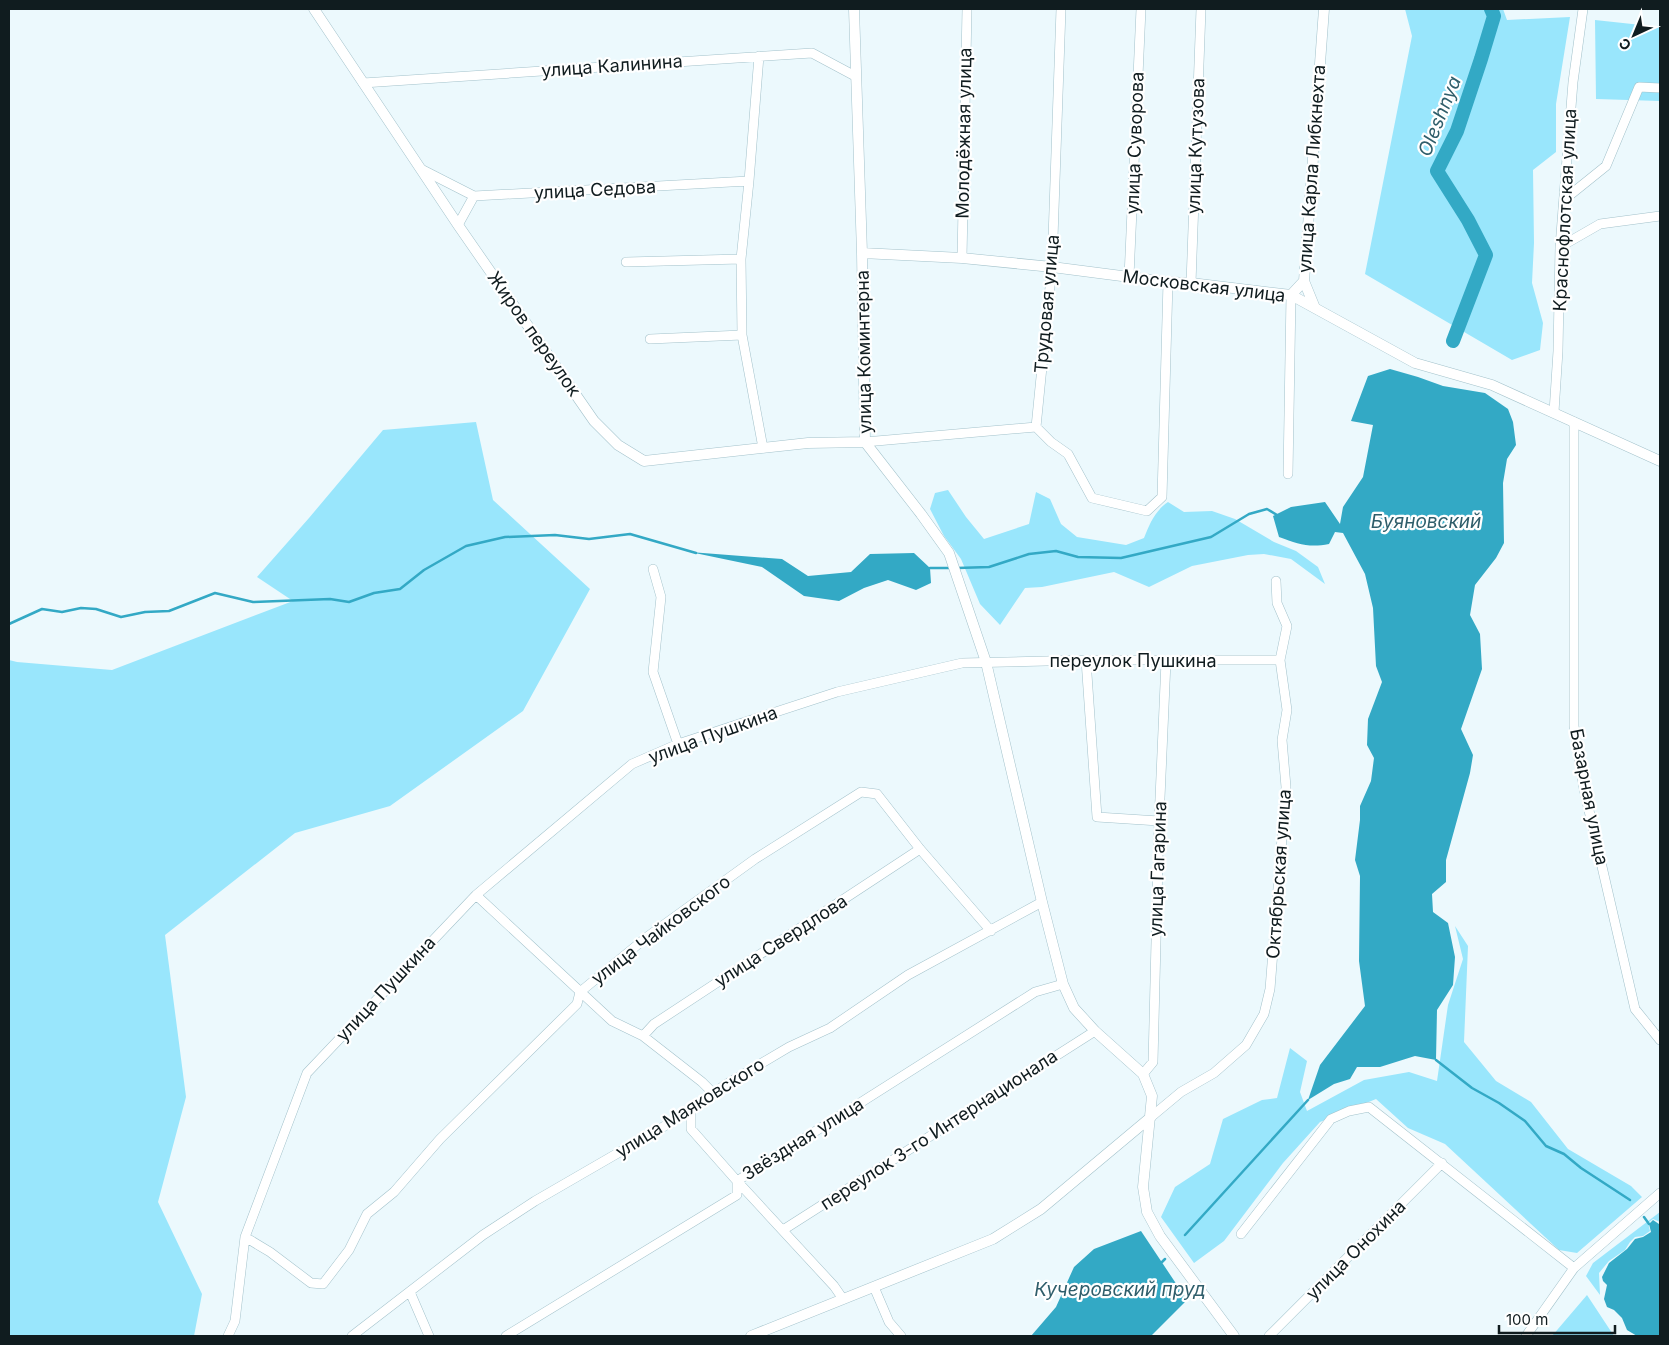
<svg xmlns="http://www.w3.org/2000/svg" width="1669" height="1345" viewBox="0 0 1669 1345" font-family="Inter,sans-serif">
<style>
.green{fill:#99e6fc}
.water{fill:#33a9c5}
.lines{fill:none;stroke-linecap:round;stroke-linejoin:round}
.stream{stroke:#33a9c5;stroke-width:2.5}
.river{stroke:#33a9c5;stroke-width:14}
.minor-casing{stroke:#a3c2cb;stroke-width:10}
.tertiary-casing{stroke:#a3c2cb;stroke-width:11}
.minor{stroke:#fff;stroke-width:9}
.tertiary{stroke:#fff;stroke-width:10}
.labels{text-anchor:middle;stroke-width:4.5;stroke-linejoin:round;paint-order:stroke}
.street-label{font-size:18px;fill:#101c1f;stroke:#fff}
.water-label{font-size:19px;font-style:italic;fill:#2f5e6b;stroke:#fff}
</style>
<rect width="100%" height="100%" fill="#ecf9fd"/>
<!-- green -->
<path class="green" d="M1405,9H1503L1507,20L1570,17L1556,104V152L1533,170L1534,243L1532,283L1543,323L1540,350L1512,360L1365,274L1412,36Z
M1595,20L1660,27V101L1596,99Z
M476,422L493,500L590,589L523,711L390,806L295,833L165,935L186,1097L158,1202L202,1294L194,1336H9V660L17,662L112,670L293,601L257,577L309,518L383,430Z
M948,490L966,517L984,539L1029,524L1036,492L1050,499L1061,524L1077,537L1126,545L1144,538C1150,523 1155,511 1168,502L1184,512L1212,511L1235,519L1274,542L1296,551L1318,567L1325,584L1291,559L1264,554L1248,555L1192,566L1149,587L1114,572L1042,587L1025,588L1000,625L980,604L961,559L944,536L930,509L935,493Z
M1455,926L1468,946L1464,1042L1496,1081L1531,1102L1568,1149L1631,1186L1642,1197L1577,1253L1559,1250L1445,1144L1408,1128L1376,1099L1320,1122L1283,1163L1224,1241L1194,1263L1161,1217L1175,1187L1210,1164L1223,1119L1262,1100L1277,1098L1290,1048L1307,1061L1300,1092L1307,1111L1364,1080L1409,1072L1437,1081L1448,1005L1463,959Z
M1660,1212V1222L1653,1219L1648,1223L1650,1231L1643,1236L1635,1237L1630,1242L1625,1250L1609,1261L1599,1273L1600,1295L1586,1276L1593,1263Z
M1587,1295L1614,1336H1552Z"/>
<!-- water -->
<path class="water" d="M1390,369L1418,377L1443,386L1485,393L1508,409L1513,422L1516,445L1507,459L1503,483L1504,543L1496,558L1475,585L1470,615L1480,634L1482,669L1461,729L1473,755L1470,773L1446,860V882L1432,894L1433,912L1448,923L1455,957L1453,985L1437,1010L1436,1060L1415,1056L1380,1067H1357L1350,1079L1334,1084L1308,1100L1320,1065L1365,1006L1359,961L1360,876L1355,860L1360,820V806L1371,781L1374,758L1367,745L1368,719L1382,682L1376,666L1373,608L1365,574L1343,533L1335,532L1329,544C1309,548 1298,544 1279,537L1273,516L1291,507L1325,502L1340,524L1343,507L1363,477L1373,425L1351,421L1368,376Z
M690,552L782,559L808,576L851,572L870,554L914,553L930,568L931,583L916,590L888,580L864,588L839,601L804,596L762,567Z
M1653,1220L1659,1224L1660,1223V1336H1637L1627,1330L1622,1318L1614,1310L1607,1307L1604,1299L1607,1285L1603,1281L1602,1277L1609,1263L1627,1249L1635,1239L1643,1237L1651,1232L1649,1224Z
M1141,1231L1187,1300L1151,1336H1031L1056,1307L1074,1267L1094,1249Z"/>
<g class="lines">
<!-- stream -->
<path class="stream" d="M930,568H951
M957,568L989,567L1029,554L1056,551L1078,557L1121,558L1211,537L1249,514L1267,509L1277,515
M9,624L42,609L62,612L81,608L96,609L121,617L145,612L169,611L215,593L253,602L330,599L349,602L374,593L400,589L424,570L466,546L505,537L555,535L589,539L630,534L696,553
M1436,1060L1472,1088L1499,1103L1525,1121L1546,1146L1564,1154L1581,1168L1630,1200
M1644,1217L1649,1224
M1185,1235L1308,1100
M1162,1262L1165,1259"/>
<!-- river -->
<path class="river" d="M1453,341L1486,255L1468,220L1437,171L1457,131L1481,59L1494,16L1491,9"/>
<defs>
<path id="minor" d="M759,56L749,181L741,259L742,335L763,448
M363,83L812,53L855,76
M421,169L474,196
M1565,199L1606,166L1639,87L1660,88
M458,225L474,196L749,181
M1560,247L1600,224L1660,216
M962,258L967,9
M626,262L741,259
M1129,277L1141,9
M1191,283L1201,9
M650,339L742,335
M1554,412L1558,351L1560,247L1573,82L1583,9
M1574,422V726L1584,789L1635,1009L1660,1040
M1036,427L1052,267L1061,9
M1036,427L1051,442L1068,454L1092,498L1147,511L1162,497L1168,282
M865,442L1036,427
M1288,474L1291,295
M653,569L661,597L653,672L678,744
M1086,660L1097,817L1159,821
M476,895L612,1021L643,1036L702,1082L713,1093
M643,1036L654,1024L920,849
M1143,1074L1153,1062L1159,821L1166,661
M691,1109V1129L737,1181L834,1286L843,1299
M1151,1117L1181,1092L1214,1073L1246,1045L1264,1014L1270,989L1286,787L1282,740L1287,710L1280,660L1287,626L1277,603L1276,581
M783,1230L1095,1031
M1241,1234L1331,1119L1349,1111L1369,1107L1574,1268L1660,1193
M245,1237L270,1252L311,1283L323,1284L349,1250L367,1214L394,1192L440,1139L577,1004L580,992L647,937L755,859L861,792L877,794L920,849L991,931
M874,1287L889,1322L901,1336
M410,1292L429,1336
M228,1336L235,1321L245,1237L307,1073L476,895L632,764L678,744L837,692L962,663L1086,660H1280
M352,1336L483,1235L535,1201L675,1120L725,1085L789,1047L830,1028L908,975L1042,902
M506,1336L737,1195V1181L1035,992L1063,984
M1269,1336L1442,1163
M1526,1336L1574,1268"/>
<path id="tertiary" d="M314,9L458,225L594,421L618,445L644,461L808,443L865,442
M854,9L862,253L865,442L921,514L949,553L986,662L1042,902L1063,984L1074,1008L1095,1031L1143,1074L1152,1096L1143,1187L1147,1212L1160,1236L1234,1336
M862,253L962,258L1052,267L1168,282L1191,283L1291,295L1415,363L1492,385L1660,461
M1304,281L1315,308
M1291,295L1304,281L1324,9
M751,1336L993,1239L1041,1209L1151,1117"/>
</defs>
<!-- minor casing -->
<use href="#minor" class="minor-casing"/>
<!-- tertiary casing -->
<use href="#tertiary" class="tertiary-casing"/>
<!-- minor -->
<use href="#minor" class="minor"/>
<!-- tertiary -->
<use href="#tertiary" class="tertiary"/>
</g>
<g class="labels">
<!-- street labels -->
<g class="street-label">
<text transform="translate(612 66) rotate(-4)" y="6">улица Калинина</text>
<text transform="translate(964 133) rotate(-89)" y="6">Молодёжная улица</text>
<text transform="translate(1135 143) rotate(-88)" y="6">улица Суворова</text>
<text transform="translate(1196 146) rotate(-88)" y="6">улица Кутузова</text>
<text transform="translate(1312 169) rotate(-86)" y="6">улица Карла Либкнехта</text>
<text transform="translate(595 190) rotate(-3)" y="6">улица Седова</text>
<text transform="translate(1565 210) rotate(-87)" y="6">Краснофлотская улица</text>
<text transform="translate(1204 286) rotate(7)" y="6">Московская улица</text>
<text transform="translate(1047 304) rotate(-85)" y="6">Трудовая улица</text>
<text transform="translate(534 334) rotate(55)" y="6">Жиров переулок</text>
<text transform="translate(864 352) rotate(-91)" y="6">улица Коминтерна</text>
<text x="1133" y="667">переулок Пушкина</text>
<text transform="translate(713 735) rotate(-20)" y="6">улица Пушкина</text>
<text transform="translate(1589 797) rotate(79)" y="6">Базарная улица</text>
<text transform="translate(1158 869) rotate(-88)" y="6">улица Гагарина</text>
<text transform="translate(1279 874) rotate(-86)" y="6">Октябрьская улица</text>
<text transform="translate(661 930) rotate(-37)" y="6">улица Чайковского</text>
<text transform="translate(781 941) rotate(-33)" y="6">улица Свердлова</text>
<text transform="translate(386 989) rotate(-47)" y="6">улица Пушкина</text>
<text transform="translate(690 1108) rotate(-32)" y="6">улица Маяковского</text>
<text transform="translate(939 1130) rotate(-33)" y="6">переулок 3-го Интернационала</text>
<text transform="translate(803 1139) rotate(-32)" y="6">Звёздная улица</text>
<text transform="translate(1356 1250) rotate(-45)" y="6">улица Онохина</text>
</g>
<!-- water labels -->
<g class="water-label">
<text transform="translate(1439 116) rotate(-68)" y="7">Oleshnya</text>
<text x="1426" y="528">Буяновский</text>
<text x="1120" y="1296">Кучеровский пруд</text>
</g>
</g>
<!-- border -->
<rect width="1669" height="1345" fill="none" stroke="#101c1f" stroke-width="20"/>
<!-- north arrow -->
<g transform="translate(1634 35) rotate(224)" stroke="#ffffff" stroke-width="4" paint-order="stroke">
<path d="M0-4L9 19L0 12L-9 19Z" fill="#101c1f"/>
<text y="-8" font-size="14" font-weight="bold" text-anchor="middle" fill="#101c1f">С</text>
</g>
<!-- scale -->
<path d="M1499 1325v8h116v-8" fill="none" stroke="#101c1f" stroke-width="2.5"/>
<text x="1506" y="1325" font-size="15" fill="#101c1f" stroke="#ffffff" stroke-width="4" paint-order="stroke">100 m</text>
</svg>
